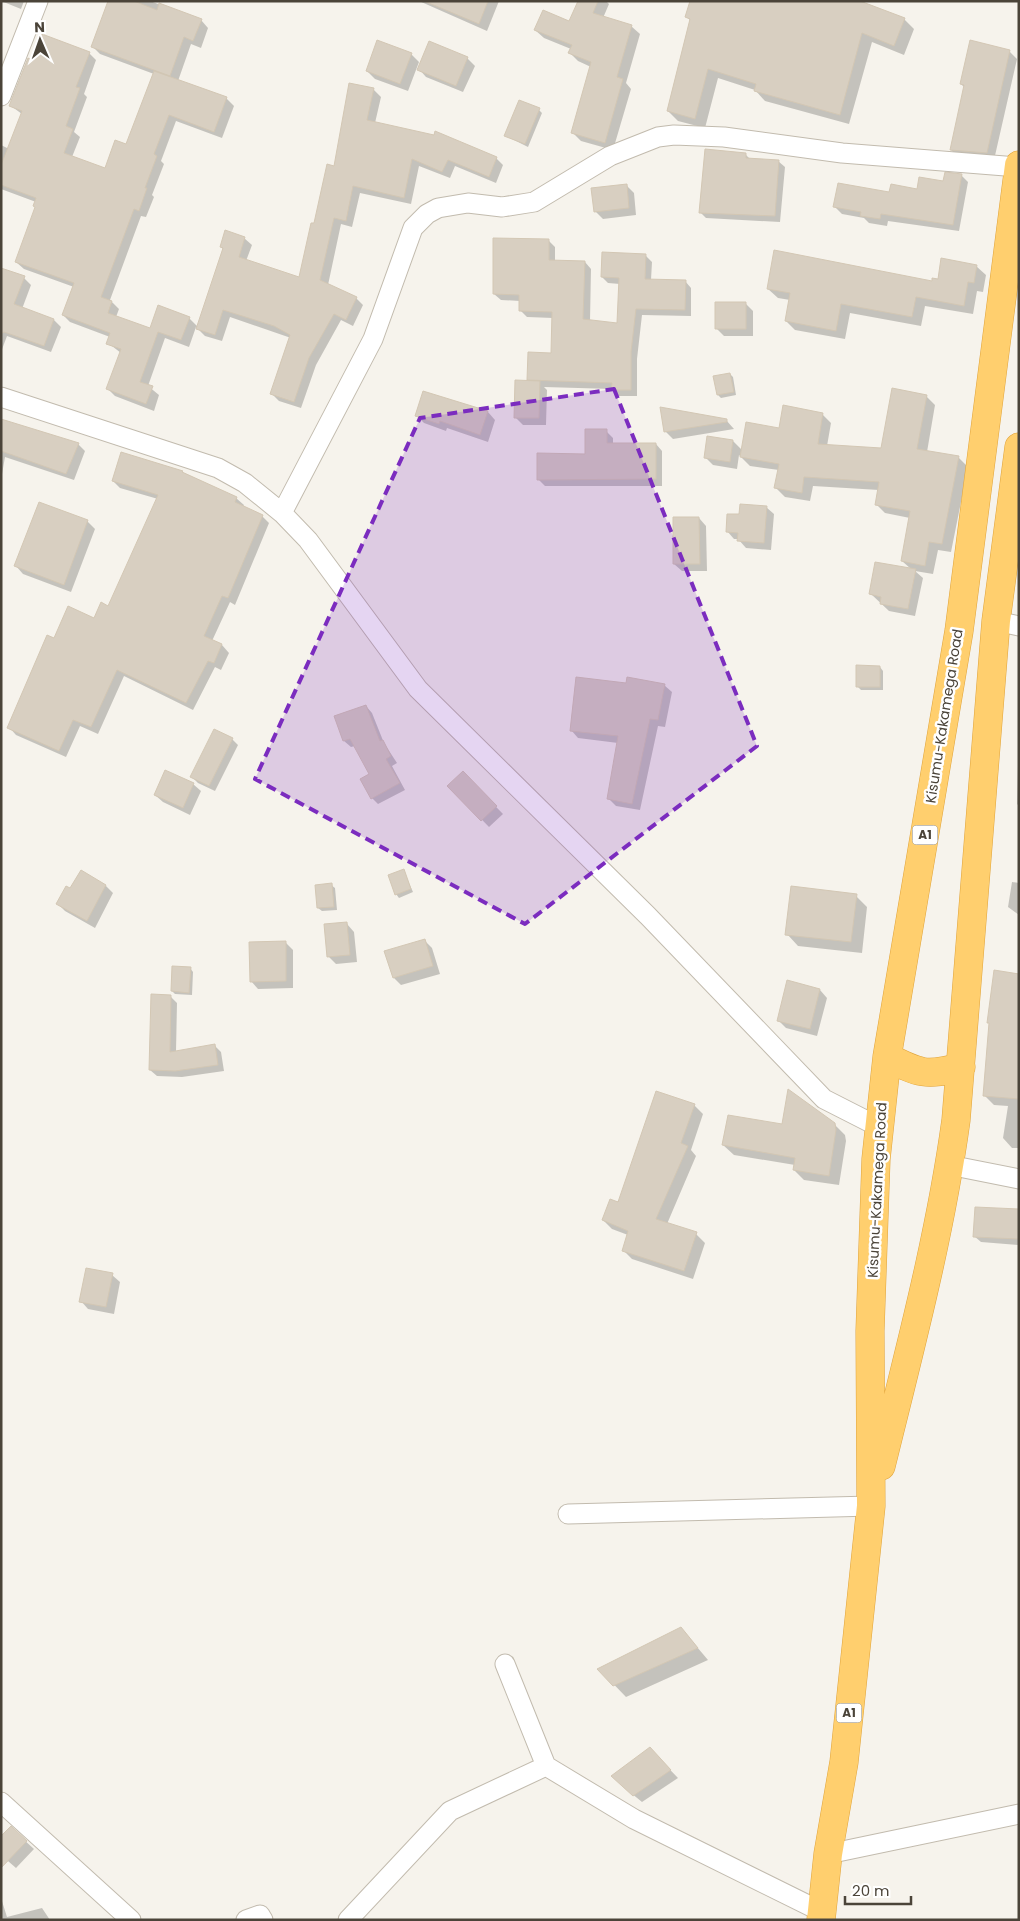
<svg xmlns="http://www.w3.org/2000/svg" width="1020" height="1921" viewBox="0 0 1020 1921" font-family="Poppins,sans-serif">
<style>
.shadow{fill:#0003}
.building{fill:#d8cfc1;stroke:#d3c7b4}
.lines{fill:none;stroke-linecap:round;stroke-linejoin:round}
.street-casing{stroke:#c2bbae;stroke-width:21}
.highway-casing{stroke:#e0a43c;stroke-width:29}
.street{stroke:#fff;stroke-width:19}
.highway{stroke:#ffcf6e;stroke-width:28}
.marked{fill:#7b2cbf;fill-opacity:0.2;stroke:#7b2cbf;stroke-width:4;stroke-dasharray:10 6;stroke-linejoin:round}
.labels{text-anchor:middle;stroke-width:5;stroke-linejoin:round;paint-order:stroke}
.shield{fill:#fff;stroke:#817c74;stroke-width:1}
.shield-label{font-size:12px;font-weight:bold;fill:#4b4439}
.street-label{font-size:14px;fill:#4b4439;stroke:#fff}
</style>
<rect width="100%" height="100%" fill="#f6f3ec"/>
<!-- shadow -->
<path class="shadow" d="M1,1H24L21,9Z
M109,1H150L201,20L208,28L201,48L191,44L178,81L226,98L234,106L222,138L176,121L161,161L164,164L152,195L154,197L146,217L141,216L110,300L119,309L116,317L150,330L189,318L198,327L223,249L221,247L244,238L252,245L246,261L300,279L335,167L350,85L374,90L381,97L375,123L496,158L503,165L496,183L455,166L450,178L419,166L411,204L360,193L352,227L341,224L328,285L356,298L363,305L353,326L341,320L316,365L301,408L279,401L272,394L291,338L230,317L222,341L205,336L196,327L189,347L165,338L148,386L159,395L154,411L115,396L108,389L121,353L108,343L110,337L70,322L63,315L74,287L24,269L16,262L36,208V202L1,189V145L9,149L22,114L11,106L33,62L89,53L96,60L84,94L87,97L74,132L80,137L72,157L106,170L127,146L154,74L100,54L92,46Z
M419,1H499L487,31Z
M579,1H606L609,4L603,18L631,26L640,34L626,83L631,89L613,150L581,141L572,132L591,67L578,61L570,53L571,49L544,38L535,30L570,23Z
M687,17L904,19L914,29L904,55L872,42L849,124L765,101L755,90L718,78L705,128L678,121L668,111L691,21Z
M971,42L1010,52L1017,59L994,160L958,157L951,150L964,87L961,84Z
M411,54L419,62L408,91L375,79L367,71Z
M467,58L475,66L463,92L426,77L419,69Z
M539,110L542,113L528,147L506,136Z
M745,154L751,160L778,161L785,167L780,222L706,218L700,212Z
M961,175L968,182L959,231L888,221L887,226L869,223L864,218L842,214L835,207L890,194L918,190Z
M626,185L634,193L636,215L603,219L595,211Z
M549,241L555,247V261L585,262L591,269L590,321L618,324L620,284L608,283L602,277L646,256L652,262L651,280L685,281L691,288V316L642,315L637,359V396H619L612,389L544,387L547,390L546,425H523L515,417L530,382L528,380L552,354L553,318L527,317L520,310V301L501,300L494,294Z
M976,266L986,275L983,292L977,291L973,314L925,306L921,326L850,313L845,339L795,330L786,321L790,300L778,298L768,289L933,282Z
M1,269L24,278L31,285L22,309L54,320L61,327L51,352L7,336L1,352Z
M745,303L753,311V336H724L716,328Z
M730,374L733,377L736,395L721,398L718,395Z
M424,392L488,412L495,420L488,442L447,428L446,431L424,423L416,415Z
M926,396L935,405L927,452L959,458L968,467L951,552L938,550L933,574L915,571L923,578L915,616L889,611L871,594L911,569L902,561L910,518L885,513L876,504L879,490L813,486L810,501L785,497L776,488L779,470L750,466L739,455L737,469L713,465L705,457L733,441L742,450L780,430L822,414L831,423L827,446L882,450Z
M1,420L78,444L85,451L74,480L5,457L1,480Z
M726,420L734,429L673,439L665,431Z
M606,431L613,438V444H656L662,451V486H545L538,479L586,455Z
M182,472L236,498L244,505L243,507L262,516L269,523L235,605L230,602L212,641L222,645L229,653L221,670L215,667L193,710L124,676L98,734L80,726L66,757L16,735L9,727L55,639L95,619L109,607L158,499L120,488L113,481Z
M766,507L774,514L771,550L746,548L738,539H734L727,531L740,516Z
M699,518L706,526L707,571H682L674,564Z
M87,521L95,529L71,592L23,574L16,566Z
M880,667L883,671V690H861L857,686Z
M627,684L664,685L672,692L665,727L658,726L640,810L616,806L608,798L618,743L578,738L571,730Z
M366,706L372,713L384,743L397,763L392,766L405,790L378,804L372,798L371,774L355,746L351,747L344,741L336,717Z
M232,739L238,745L215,791L198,783L192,777Z
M1018,766H1019V806L1017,804Z
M463,773L503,814L489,827L449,786Z
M193,784L201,791L190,815L163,802L155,795Z
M403,870L413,892L399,898L396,894Z
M81,872L106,886L113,893L95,928L65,911L57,903L71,890Z
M1012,882L1019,883V915L1008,907Z
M331,885L335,888L337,910L322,911L318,908Z
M856,896L867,907L862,953L798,946L787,934Z
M347,924L354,932L357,962L336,964L328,956Z
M424,940L432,948L440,974L401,985L394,978L386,952Z
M285,942L293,950V988L258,989L251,981Z
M190,968L193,972L192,995L175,994L172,991Z
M1019,975V1148H1012L1003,1138L1008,1106L994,1105L985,1096Z
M788,982L820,990L827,998L817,1036L786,1028L778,1020Z
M171,997L177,1003L176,1052L214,1045L221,1052L224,1071L182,1077L157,1076L150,1070Z
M694,1105L703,1114L691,1150L696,1156L667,1224L696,1234L705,1243L693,1279L632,1259L623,1250L628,1235L612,1229L603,1220Z
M834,1124L845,1135L846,1141L839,1185L804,1180L794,1170L795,1165L734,1155L723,1145L783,1125Z
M1019,1210V1245L981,1242L974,1236Z
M112,1275L120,1282L114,1314L88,1309L81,1301Z
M681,1628L708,1660L626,1697L599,1669Z
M650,1749L678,1778L642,1802L620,1784Z
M11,1828L34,1849L16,1868L1,1855Z
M1,1898L7,1917L42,1908L50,1920H1Z"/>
<!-- building -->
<path class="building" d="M108,1H134L157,10L159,3L202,19L193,41L184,37L170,76L91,47Z
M424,1H488L479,24Z
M578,1H598L593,13L632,25L617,77L623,79L605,143L571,133L591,62L568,53L572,45L534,30L543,10L569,21Z
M690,1H860L905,18L894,46L862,33L840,115L754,91L756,84L708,69L695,119L667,111L690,19L685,17Z
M42,34L90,52L76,87L80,88L66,126L73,129L64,153L105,168L115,140L126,144L154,71L227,97L214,132L169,115L154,154L157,156L145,188H147L139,211L134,209L101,297L112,301L108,313L150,328L158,305L190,317L181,340L158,332L140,382L153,386L146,404L106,389L121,349L106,344L110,333L62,315L74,283L15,262L35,207L33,206L36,198L1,185V165L22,111L9,106L28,58L32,60Z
M377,40L412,53L400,84L366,71Z
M970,40L1010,50L987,153L950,150L964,85L960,84Z
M429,41L468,57L456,86L417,70Z
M349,83L374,88L367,120L434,135L435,131L497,157L489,177L448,160L442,172L412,159L404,198L353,186L346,221L334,218L320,280L357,297L346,320L334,314L309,358L294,402L270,394L290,335L274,326L223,310L215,335L196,329L223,248L220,247L225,230L245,237L239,257L299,277L311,223H314L327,164L334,166Z
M519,100L540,108L525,144L504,136Z
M705,149L746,153V158L779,160L775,216L699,213Z
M945,172L962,174L953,225L881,214L880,219L860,216L861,212L833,207L838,183L889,192L891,184L917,189L919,177L943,181Z
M627,184L629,208L594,212L591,188Z
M493,238L549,239V260L585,261L583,319L617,323L619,278L601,277L602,252L646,254L645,279L686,280L685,310L636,309L631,352V390H611L612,383L527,380L528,352L551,353L552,312L519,311V295L493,294Z
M774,250L932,281V278L938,279L941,258L977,265L974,283L968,282L964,306L916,297L912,317L841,304L836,331L785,321L790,293L767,289Z
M1,268L25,276L14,304L54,319L44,346L4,332L1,334Z
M715,302H746V329H715Z
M730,373L734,392L717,395L713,376Z
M515,380L540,381L539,418H514Z
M892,388L927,395L917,449L959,456L942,544L929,542L925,566L901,561L910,511L875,505L879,482L804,477L802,493L774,488L779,464L740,457L746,422L779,428L783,405L823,413L818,444L881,448Z
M423,391L488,411L480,435L440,421L439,424L415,416Z
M660,407L727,419V422L664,432Z
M1,419L79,443L66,474L1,451Z
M585,429H607V443H656V479L537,480V453L585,454Z
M707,436L733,440L730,462L704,458Z
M121,452L183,471L182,472L237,497L235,502L263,515L228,598L222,596L204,636L222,644L214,663L208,661L186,703L117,670L91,727L73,720L59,751L7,728L47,635L54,638L68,606L94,618L101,602L108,606L158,495L112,481Z
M39,502L88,520L64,585L14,566Z
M740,504L767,506L764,543L737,541L738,533L726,532L727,514H739Z
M673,517H699L700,564H673Z
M875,562L916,569L908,609L880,604L881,597L869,594Z
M856,665L880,666V687H856Z
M576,677L626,683L627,677L665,684L658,720L650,719L632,804L607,799L618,736L570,731Z
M366,705L380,741L383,740L391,756L386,759L400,783L371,799L360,779L369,774L350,739L343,741L334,716Z
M214,729L233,738L209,786L190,777Z
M165,770L194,783L183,808L154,795Z
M463,771L497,806L481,821L447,786Z
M404,869L411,889L395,895L388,875Z
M81,870L106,885L87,921L56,904L66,886L70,888Z
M332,883L334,907L317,908L315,885Z
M791,886L857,894L851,942L785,935Z
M347,922L350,955L327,957L324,924Z
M425,939L433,966L393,978L384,951Z
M286,941V981L250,982L249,942Z
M172,966L191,967L189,993L171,991Z
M994,970L1019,974V1099L983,1096L989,1023H987Z
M787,980L820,989L810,1029L777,1021Z
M151,994L171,995L170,1052L215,1044L218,1065L175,1071L149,1070Z
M788,1089L835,1123L836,1130L829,1176L793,1170L795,1158L722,1145L728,1115L782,1124Z
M656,1091L695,1104L681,1143L688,1146L656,1219L697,1232L684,1271L622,1251L628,1231L602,1220L610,1199L618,1202Z
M975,1207L1019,1209V1239L973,1237Z
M86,1268L113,1273L106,1307L79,1302Z
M681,1627L698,1648L613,1686L597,1669Z
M650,1747L671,1770L633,1796L611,1776Z
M11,1826L27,1841L1,1868V1836Z"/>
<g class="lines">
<defs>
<path id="street" d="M1,96L38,1
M1,397L218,468L245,483L282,513L308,540L418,689L648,916L824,1099L879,1127
M282,513L373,339L413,228L427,214L438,208L468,203L502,207L534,202L610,156L658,137L674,135L724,137L842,153L1018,167
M996,621L1019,626
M949,1165L1019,1179
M568,1514L871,1506
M505,1664L546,1766L634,1819L822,1912
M1,1802L131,1920
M828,1854L1019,1814
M246,1920L260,1915L263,1920
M348,1920L450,1811L546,1766"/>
<path id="highway" d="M887,1057C920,1074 926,1076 961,1067
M881,1466C909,1352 940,1237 956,1120L996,621L1019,447
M821,1920L828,1854L844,1762L871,1506L870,1331L876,1159L887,1057L959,631L1019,165"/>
</defs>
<!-- street casing -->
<use href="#street" class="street-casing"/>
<!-- highway casing -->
<use href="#highway" class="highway-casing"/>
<!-- street -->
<use href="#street" class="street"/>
<!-- highway -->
<use href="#highway" class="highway"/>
</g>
<!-- marked area -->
<path class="marked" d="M614,389L757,746L525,924L255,779L420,418Z"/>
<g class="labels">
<!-- shield labels -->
<g class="shield">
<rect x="912.5" y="825.5" width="25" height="19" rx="4"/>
<rect x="836.5" y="1703.5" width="25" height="19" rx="4"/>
</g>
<g class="shield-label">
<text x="925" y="839">A1</text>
<text x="849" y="1717">A1</text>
</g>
<!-- street labels -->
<g class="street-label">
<text transform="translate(944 716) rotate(-81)" y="5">Kisumu-Kakamega Road</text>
<text transform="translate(877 1190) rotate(-87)" y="5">Kisumu-Kakamega Road</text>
</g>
</g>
<!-- border -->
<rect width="1020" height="1921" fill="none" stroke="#4b4439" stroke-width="5"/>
<!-- north arrow -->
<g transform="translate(40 40) rotate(358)" stroke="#ffffff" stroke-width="4" paint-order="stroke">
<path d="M0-4L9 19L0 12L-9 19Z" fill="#4b4439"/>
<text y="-8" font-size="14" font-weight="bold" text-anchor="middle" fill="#4b4439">N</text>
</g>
<!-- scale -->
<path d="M845 1896v8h66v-8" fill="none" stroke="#4b4439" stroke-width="2.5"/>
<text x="852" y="1896" font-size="15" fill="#4b4439" stroke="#ffffff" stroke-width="4" paint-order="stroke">20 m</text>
</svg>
